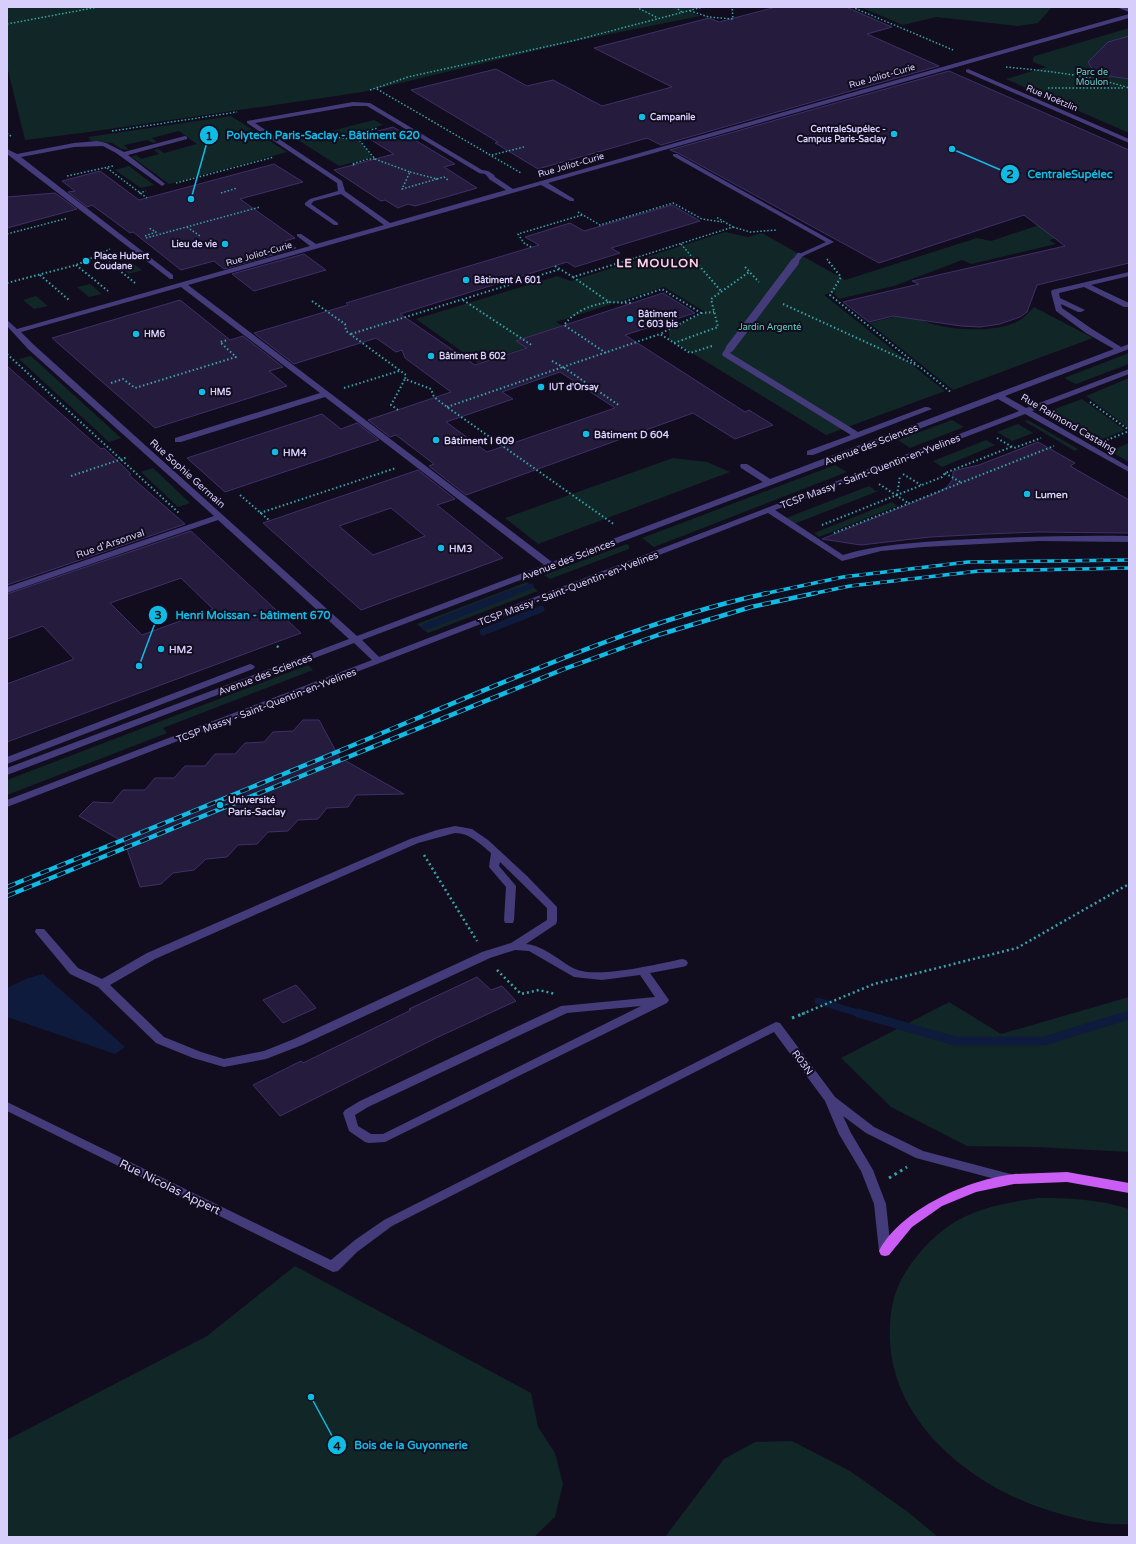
<svg xmlns="http://www.w3.org/2000/svg" width="1136" height="1544" viewBox="0 0 1136 1544" font-family="'Varela Round',sans-serif">
<style>
.green{fill:#112627}
.water{fill:#0e1b3c}
.lines{fill:none;stroke-linecap:round;stroke-linejoin:round}
.stream-far2{stroke:#0e1b3c;stroke-width:5.5}
.stream-far1{stroke:#0e1b3c;stroke-width:7}
.stream{stroke:#0e1b3c;stroke-width:9}
.building{fill:#251b3d;stroke:#3f2f68;fill-rule:evenodd}
.path-far3{stroke:#36a4a8;stroke-width:1.5;stroke-dasharray:1.5 2;stroke-linecap:butt}
.path-far2{stroke:#36a4a8;stroke-width:2;stroke-dasharray:1.5 2.5;stroke-linecap:butt}
.path-far1{stroke:#36a4a8;stroke-width:2.5;stroke-dasharray:2 3;stroke-linecap:butt}
.path{stroke:#36a4a8;stroke-width:3;stroke-dasharray:2.5 4;stroke-linecap:butt}
.minor{fill:#443c7a;fill-rule:evenodd}
.major{fill:#ca5df4;fill-rule:evenodd}
.rail-far1-casing{stroke:#10bce5;stroke-width:3.5}
.rail-casing{stroke:#10bce5;stroke-width:4.5}
.rail-far1{stroke:#120d1e;stroke-width:2.5;stroke-dasharray:7;stroke-linecap:butt}
.rail{stroke:#120d1e;stroke-width:3;stroke-dasharray:9;stroke-linecap:butt}
.minor-bridge-far1{stroke:#443c7a;stroke-width:6}
.minor-bridge{stroke:#443c7a;stroke-width:8}
.poi-dot{fill:#10bce5;stroke:#120d1e;stroke-width:1.5}
.labels{text-anchor:middle;stroke-width:4;stroke-linejoin:round;paint-order:stroke}
.far-park-label{font-size:9px;fill:#60d6c3;stroke:#120d1e}
.far-street-label{font-size:9px;fill:#d7cefc;stroke:#120d1e}
.far-poi-label{font-size:9px;font-weight:bold;fill:#d7cefc;stroke:#120d1e;text-anchor:start}
.street-label{font-size:10px;fill:#d7cefc;stroke:#120d1e}
.poi-label{font-size:10px;font-weight:bold;fill:#d7cefc;stroke:#120d1e;text-anchor:start}
.far-district-label{font-size:12px;font-weight:bold;letter-spacing:1px;fill:#fcd0e7;stroke:#120d1e}
.near-street-label{font-size:12px;fill:#d7cefc;stroke:#120d1e}
.leader{fill:none;stroke:#10bce5;stroke-width:1.5}
.callout-dot{fill:#10bce5;stroke:#120d1e;stroke-width:1.5}
.mark-label{font-size:12px;text-anchor:middle;font-weight:bold;fill:#111}
.callout-label{font-size:11px;text-anchor:middle;font-weight:bold;fill:#10bce5;stroke:#120d1e;stroke-width:4;stroke-linejoin:round;paint-order:stroke}
</style>
<rect width="100%" height="100%" fill="#120d1e"/>
<!-- green -->
<path class="green" d="M7,7H705L687,11L700,16L576,41L363,92L89,132L25,140L7,66Z
M860,7H1052L1038,23L1018,26L936,17L903,25Z
M1129,28V133L1006,79L1046,67L1033,62V58L1035,56Z
M231,116L287,152L169,184L132,157L136,155L141,159L159,154L154,150L158,149L164,153L197,144L179,131L152,138L157,142L153,143L147,140L124,145L129,150L121,149L112,143L91,141L88,137Z
M374,120L383,125L356,133L353,136L348,137L320,134Z
M316,135L358,140L373,157L339,166L298,140Z
M129,166L154,185L141,188L115,170Z
M1129,195L1115,223L1049,240L1056,244L971,264L962,260L894,286L839,299L834,294L836,291L824,295L945,391L826,435L669,339V329L705,312L664,287L556,322L574,332L478,363L416,319L557,276L571,281L725,232L748,237L762,233L845,280L977,238L991,241Z
M130,261L142,270L129,274L117,265Z
M90,284L102,294L89,297L77,287Z
M36,296L48,306L34,309L23,300Z
M1034,307L1093,338L953,390L869,323L910,313C915,316 921,320 926,322C950,331 999,333 1020,320C1025,317 1030,311 1034,307Z
M1129,353V364L1076,384L1064,378Z
M31,356L121,438L109,442L19,359Z
M1129,378V428L1086,396Z
M1082,399L1125,430L1095,442L1044,413Z
M952,420L964,427L910,448L898,440Z
M1028,420L1078,449L1075,451L1024,421Z
M1018,424L1033,433L1012,441L997,432Z
M986,440L995,445L942,467L933,461Z
M1129,443V462L1110,451Z
M673,458L707,462L730,472L538,544L505,518Z
M835,465L847,472L654,547L642,538Z
M153,468L190,503L178,507L141,472Z
M869,486L876,491L881,490L794,524L786,518Z
M892,502L897,506L819,537L814,533Z
M627,544L629,546V549L550,579L544,575Z
M527,582L538,591L428,633L417,624Z
M308,665L313,670L163,728L167,733L7,795V780Z
M1129,997V1152L1036,1147L967,1146L891,1107L841,1058L949,1002L1001,1034Z
M1037,1198C1068,1198 1099,1199 1129,1209V1524C1107,1526 1076,1519 1054,1512C978,1490 895,1428 890,1342C889,1320 891,1298 902,1278C917,1252 937,1231 964,1217C987,1206 1012,1202 1037,1198Z
M295,1266L531,1393L538,1427L555,1453L563,1484L555,1517L534,1537H7V1440L207,1336Z
M792,1441L850,1471L908,1512L938,1537H665L724,1459L755,1442Z"/>
<!-- water -->
<path class="water" d="M43,974L125,1047L115,1054L7,1017V988L28,978Z"/>
<g class="lines">
<!-- stream-far2 -->
<path class="stream-far2" d="M510,594L531,586"/>
<!-- stream-far1 -->
<path class="stream-far1" d="M425,627L512,593
M483,632L541,609
M818,1001L861,1014"/>
<!-- stream -->
<path class="stream" d="M858,1013L955,1041H1044L1129,1015"/>
</g>
<!-- building -->
<path class="building" d="M776,7H846L892,27L867,34L939,66L661,145L647,138L538,169L495,143L498,142L411,90L496,69L527,86L553,80L602,106L672,87L594,48L709,18L719,22Z
M1129,36V79L1095,74L1088,62L1108,42Z
M949,71L1129,150V263L1037,285L1027,312L1020,317L1000,324L980,327L961,326L893,316L869,322L843,302L919,284L912,281L1065,246L1024,215L879,263L678,153L670,150Z
M393,127L455,164L444,167L477,188L415,206L408,204L398,208L385,200L381,201L334,170L394,154L363,135Z
M274,164L303,182L240,199L295,238L285,241L296,248L224,269L214,261L181,270L133,232L130,233L92,205L87,207L68,192L75,191L62,181L100,171L139,200Z
M55,193L77,209L7,228V197Z
M672,205L700,221L611,248L620,253L575,267L567,262L400,314L475,365L527,348L516,341L663,293L695,313L625,335L745,412L749,410L773,425L735,439L693,413L466,495L429,466L434,464L396,435L390,437L368,420L451,392L405,358L402,350L396,352L376,338L294,364L254,333L348,305L346,303L539,245L525,237L570,223L584,231ZM560,372L615,408L487,452L446,422L513,399L502,392Z
M304,254L326,270L254,291L232,274Z
M180,300L230,340L243,336L283,367L269,371L287,386L155,428L52,338Z
M7,366L101,449L104,448L131,474L129,475L185,524L7,585Z
M322,414L341,429L357,423L379,440L225,492L187,458Z
M1038,442L1075,463L1070,466L1129,500V533L1038,532L986,534L930,537L861,545L822,539L937,493L947,487L953,479V471L979,465Z
M418,470L455,499L437,505L503,558L361,610L263,523ZM391,508L425,536L373,555L339,526Z
M191,531L301,633L7,742V684L74,659L43,626L7,639V594ZM181,578L213,609L142,635L110,603Z
M303,720H319L339,757L404,794L356,795L348,807L327,808L318,819L298,820L288,831L268,832L257,844L238,845L227,857L206,859L194,870L173,873L161,884L140,887L125,843L79,816L93,802L112,803L123,790H145L155,778H174L185,766H205L215,754H235L245,743L264,742L273,732L293,731Z
M477,977L491,990L502,986L516,1001L436,1038L280,1116L253,1085L301,1061L303,1063L411,1010L409,1009Z
M296,985L316,1008L283,1023L263,1000Z"/>
<g class="lines">
<!-- path-far3 -->
<path class="path-far3" d="M636,7L658,18
M675,7L682,12
M852,7L953,50
M690,11L709,17L733,19L732,7
M7,24L98,7
M1006,67C1047,71 1089,75 1129,88
M1048,88H1125
M377,89L521,173
M370,90L408,77L576,40L703,7
M112,131L237,112
M7,133L12,137
M318,135L359,140L375,159H368L352,164L356,166
M358,139L356,136L359,133L378,128
M492,155L524,147
M375,159L410,172
M107,168L147,198
M410,172L437,179L402,189Z
M67,176L113,166
M437,179L444,177L448,180
M176,183L274,157
M139,193L146,191
M221,193L237,188
M578,212L600,225L673,203L702,219L722,222
M187,227L200,236
M733,227L750,232L777,230
M7,234L68,218
M145,236L156,232L149,228
M146,238L260,207
M681,244L697,263
M531,247L524,243L518,234L582,215
M98,253L110,263
M827,259L830,263
M81,263L110,249
M619,263L733,227L716,217"/>
<!-- path-far2 -->
<path class="path-far2" d="M109,262L135,283
M696,262L721,291
M829,262L841,277L830,295L916,364
M76,265L108,291
M555,266L573,277L622,262
M745,267L759,282
M40,275L69,300
M573,277L609,302L631,303
M7,283L76,265L83,262
M463,300L533,346
M312,301L345,324L346,331L406,375L405,379L431,389L434,397L447,407L615,525
M621,303L662,289L701,313L660,334
M783,304L920,367L952,393
M701,313L714,312
M351,334L560,269
M674,343L718,327L711,299L749,272
M606,353L564,325C576,310 591,305 609,302
M7,354L180,514
M552,361L563,367L660,334L690,353L712,346
M111,383L123,379L135,388L236,357L220,342L228,340
M344,388L399,371
M1090,402L1129,430
M447,407L563,367L620,406
M398,410L391,405L405,379
M997,438L1014,448L1041,438
M1107,440L1129,431
M945,473L960,482
M903,474L921,485
M71,476L128,457
M879,484L908,503
M240,495L270,521
M897,495L900,476
M260,513L396,468
M822,525L942,477L945,473L1011,447
M834,533L1054,446"/>
<!-- path-far1 -->
<path class="path-far1" d="M277,646L279,648
M424,855L477,941
M497,970L521,994L539,990L555,994
M802,1014L874,984L1017,948L1129,884"/>
<!-- path -->
<path class="path" d="M792,1018L805,1013
M889,1178L907,1167"/>
<!-- minor -->
<path class="minor" d="M1118,7L1129,8V12L1119,8Z
M1129,14V18L548,183L574,199V201H570L541,185L188,285L552,562L763,482L741,468L740,466L741,464H747L770,479L1114,349L1086,333L1056,311L1051,292L1052,290L1129,272V276L1091,285L1129,303V307H1124L1084,287L1059,293L1060,298L1085,310L1081,312H1078L1061,304L1062,308L1092,329L1121,347L1129,344V349L1005,396L1026,408L1129,369V374L1032,411L1129,467V472L1025,414L775,510L843,555C878,544 915,543 952,540C1011,537 1070,535 1129,536V542L1039,541L923,547L881,551L842,561L768,513L7,807V800L372,660L354,643L7,775V768L349,639L218,520L7,593V587L214,516L28,349L7,326V320L17,329L310,246L297,236V234H301L316,244L384,225L341,194L314,201L311,204L338,223V225H334L305,205V203L310,199L338,191L337,183L247,123V121L353,102L370,103L482,170L488,171L494,175L495,177L513,189ZM353,106H367L479,173L485,174L488,177L489,179L506,190L390,223L345,191L342,181L255,123ZM181,287L320,393L175,438V442H181L325,397L544,565L357,636L34,345L21,332ZM998,399L1019,411L379,657L362,640Z
M968,69L1129,139V143L966,72V70Z
M185,136L187,137V139L128,155L164,183L165,184L162,186L116,153L103,146L74,147L21,157L173,275V279H170L7,154V149L17,154L74,143L97,141L106,143L124,152Z
M673,154H677L834,242L801,257H797V255L826,242L673,156Z
M727,346H733L734,348L730,353L858,432L925,407H928L932,409L813,455H807V451L851,435L723,356L722,354Z
M250,664L253,665L255,667L253,669L7,764V757Z
M455,826L472,829L488,840L527,876L557,907V921L556,924L526,944C545,946 559,961 575,969C597,979 658,964 682,959L686,960L688,963L686,966L682,967L650,973L669,1000L667,1003L385,1142L369,1143L365,1142L349,1131L343,1113L345,1110L360,1101L561,1006L655,997L640,975L602,980L574,977L529,951L515,950L490,958L302,1045L266,1059L224,1067L193,1058L156,1043L98,987L70,974L35,932L36,929H44L78,968L102,979L147,953L410,839L437,830ZM455,833C470,833 480,844 491,853L489,867L506,887L504,920L505,923H513L514,920L516,886L499,866L500,862L547,908V920L511,943L482,952L294,1039L264,1051L224,1059L201,1052L164,1037L110,985L155,959L418,843ZM641,1006L383,1134H371L358,1126L355,1115L368,1107L567,1013Z
M776,1022L780,1023L835,1097L874,1127L923,1151L1018,1176L1020,1179L1018,1182L1014,1184L916,1158L866,1133L843,1116L851,1133L873,1170L886,1204L891,1251L889,1255L885,1256L881,1255L879,1251L874,1204L861,1171L839,1134L825,1101L774,1032L392,1226L357,1252L338,1271L333,1272L7,1111V1102L331,1260L355,1240L384,1220Z"/>
<!-- major -->
<path class="major" d="M1067,1172L1129,1183V1193L1067,1182L1014,1184L976,1192L942,1206L912,1227L889,1255L885,1256L881,1255L879,1251C901,1209 969,1179 1015,1174C1032,1173 1050,1173 1067,1172Z"/>
<defs>
<path id="rail-far1" d="M763,594L843,577L968,562L1129,560
M811,594L850,586L979,571L1129,568"/>
<path id="rail" d="M7,887C143,832 278,777 413,720C528,672 645,620 768,593
M7,896L564,669L658,635L751,607L816,593"/>
</defs>
<!-- rail-far1 casing -->
<use href="#rail-far1" class="rail-far1-casing"/>
<!-- rail casing -->
<use href="#rail" class="rail-casing"/>
<!-- rail-far1 -->
<use href="#rail-far1" class="rail-far1"/>
<!-- rail -->
<use href="#rail" class="rail"/>
<!-- minor-bridge-far1 -->
<path class="minor-bridge-far1" d="M794,263L799,256"/>
<!-- minor-bridge -->
<path class="minor-bridge" d="M730,348L795,262"/>
</g>
<!-- markers -->
<g class="poi-dot">
<circle cx="642" cy="117" r="4"/>
<circle cx="894" cy="134" r="4"/>
<circle cx="225" cy="244" r="4"/>
<circle cx="86" cy="261" r="4"/>
<circle cx="466" cy="280" r="4"/>
<circle cx="630" cy="319" r="4"/>
<circle cx="136" cy="334" r="4"/>
<circle cx="431" cy="356" r="4"/>
<circle cx="541" cy="387" r="4"/>
<circle cx="202" cy="392" r="4"/>
<circle cx="586" cy="434" r="4"/>
<circle cx="436" cy="440" r="4"/>
<circle cx="275" cy="452" r="4"/>
<circle cx="1027" cy="494" r="4"/>
<circle cx="441" cy="548" r="4"/>
<circle cx="161" cy="649" r="4"/>
<circle cx="220" cy="805" r="4"/>
</g>
<g class="labels">
<!-- far-park labels -->
<g class="far-park-label">
<text x="1092" y="75">Parc de<tspan x="1092" dy="10">Moulon</tspan></text>
<text x="770" y="330">Jardin Argenté</text>
</g>
<!-- far-street labels -->
<g class="far-street-label">
<text transform="translate(882 76) rotate(-16)" y="3">Rue Joliot-Curie</text>
<text transform="translate(1052 98) rotate(23)" y="3">Rue Noëtzlin</text>
<text transform="translate(571 165) rotate(-16)" y="3">Rue Joliot-Curie</text>
<text transform="translate(259 254) rotate(-16)" y="3">Rue Joliot-Curie</text>
</g>
<!-- far-poi labels -->
<g class="far-poi-label">
<text x="650" y="120">Campanile</text>
<text x="886" y="132" text-anchor="end">CentraleSupélec -<tspan x="886" dy="10">Campus Paris-Saclay</tspan></text>
<text x="217" y="247" text-anchor="end">Lieu de vie</text>
<text x="94" y="259">Place Hubert<tspan x="94" dy="10">Coudane</tspan></text>
<text x="474" y="283">Bâtiment A 601</text>
<text x="638" y="317">Bâtiment<tspan x="638" dy="10">C 603 bis</tspan></text>
<text x="144" y="337">HM6</text>
<text x="439" y="359">Bâtiment B 602</text>
<text x="549" y="390">IUT d'Orsay</text>
<text x="210" y="395">HM5</text>
</g>
<!-- street labels -->
<g class="street-label">
<text transform="translate(1069 423) rotate(30)" y="4">Rue Raimond Castaing</text>
<text transform="translate(871 444) rotate(-21)" y="4">Avenue des Sciences</text>
<text transform="translate(870 471) rotate(-21)" y="4">TCSP Massy - Saint-Quentin-en-Yvelines</text>
<text transform="translate(188 473) rotate(42)" y="4">Rue Sophie Germain</text>
<text transform="translate(110 543) rotate(-19)" y="4">Rue d'Arsonval</text>
<text transform="translate(568 559) rotate(-21)" y="4">Avenue des Sciences</text>
<text transform="translate(568 588) rotate(-21)" y="4">TCSP Massy - Saint-Quentin-en-Yvelines</text>
<text transform="translate(265 674) rotate(-21)" y="4">Avenue des Sciences</text>
<text transform="translate(266 705) rotate(-21)" y="4">TCSP Massy - Saint-Quentin-en-Yvelines</text>
<text transform="translate(803 1062) rotate(54)" y="4">R03N</text>
</g>
<!-- poi labels -->
<g class="poi-label">
<text x="594" y="438">Bâtiment D 604</text>
<text x="444" y="444">Bâtiment I 609</text>
<text x="283" y="456">HM4</text>
<text x="1035" y="498">Lumen</text>
<text x="449" y="552">HM3</text>
<text x="169" y="653">HM2</text>
<text x="228" y="803">Université<tspan x="228" dy="12">Paris-Saclay</tspan></text>
</g>
<!-- far-district labels -->
<g class="far-district-label">
<text x="658" y="267">LE MOULON</text>
</g>
<!-- near-street labels -->
<g class="near-street-label">
<text transform="translate(170 1187) rotate(26)" y="4">Rue Nicolas Appert</text>
</g>
</g>
<!-- callouts -->
<path class="leader" d="M191 199L209 135M952 149L1010 174M139 666L158 615M311 1397L337 1445"/>
<g class="callout-dot">
<circle cx="191" cy="199" r="4"/>
<circle cx="952" cy="149" r="4"/>
<circle cx="139" cy="666" r="4"/>
<circle cx="311" cy="1397" r="4"/>
<circle cx="209" cy="135" r="10"/>
<circle cx="1010" cy="174" r="10"/>
<circle cx="158" cy="615" r="10"/>
<circle cx="337" cy="1445" r="10"/>
</g>
<g class="mark-label">
<text x="209" y="140">1</text>
<text x="1010" y="178">2</text>
<text x="158" y="619">3</text>
<text x="337" y="1450">4</text>
</g>
<g class="callout-label">
<text x="323" y="139">Polytech Paris-Saclay - Bâtiment 620</text>
<text x="1070" y="178">CentraleSupélec</text>
<text x="253" y="619">Henri Moissan - bâtiment 670</text>
<text x="411" y="1449">Bois de la Guyonnerie</text>
</g>
<!-- border -->
<rect width="1136" height="1544" fill="none" stroke="#d7cefc" stroke-width="16"/>
</svg>
